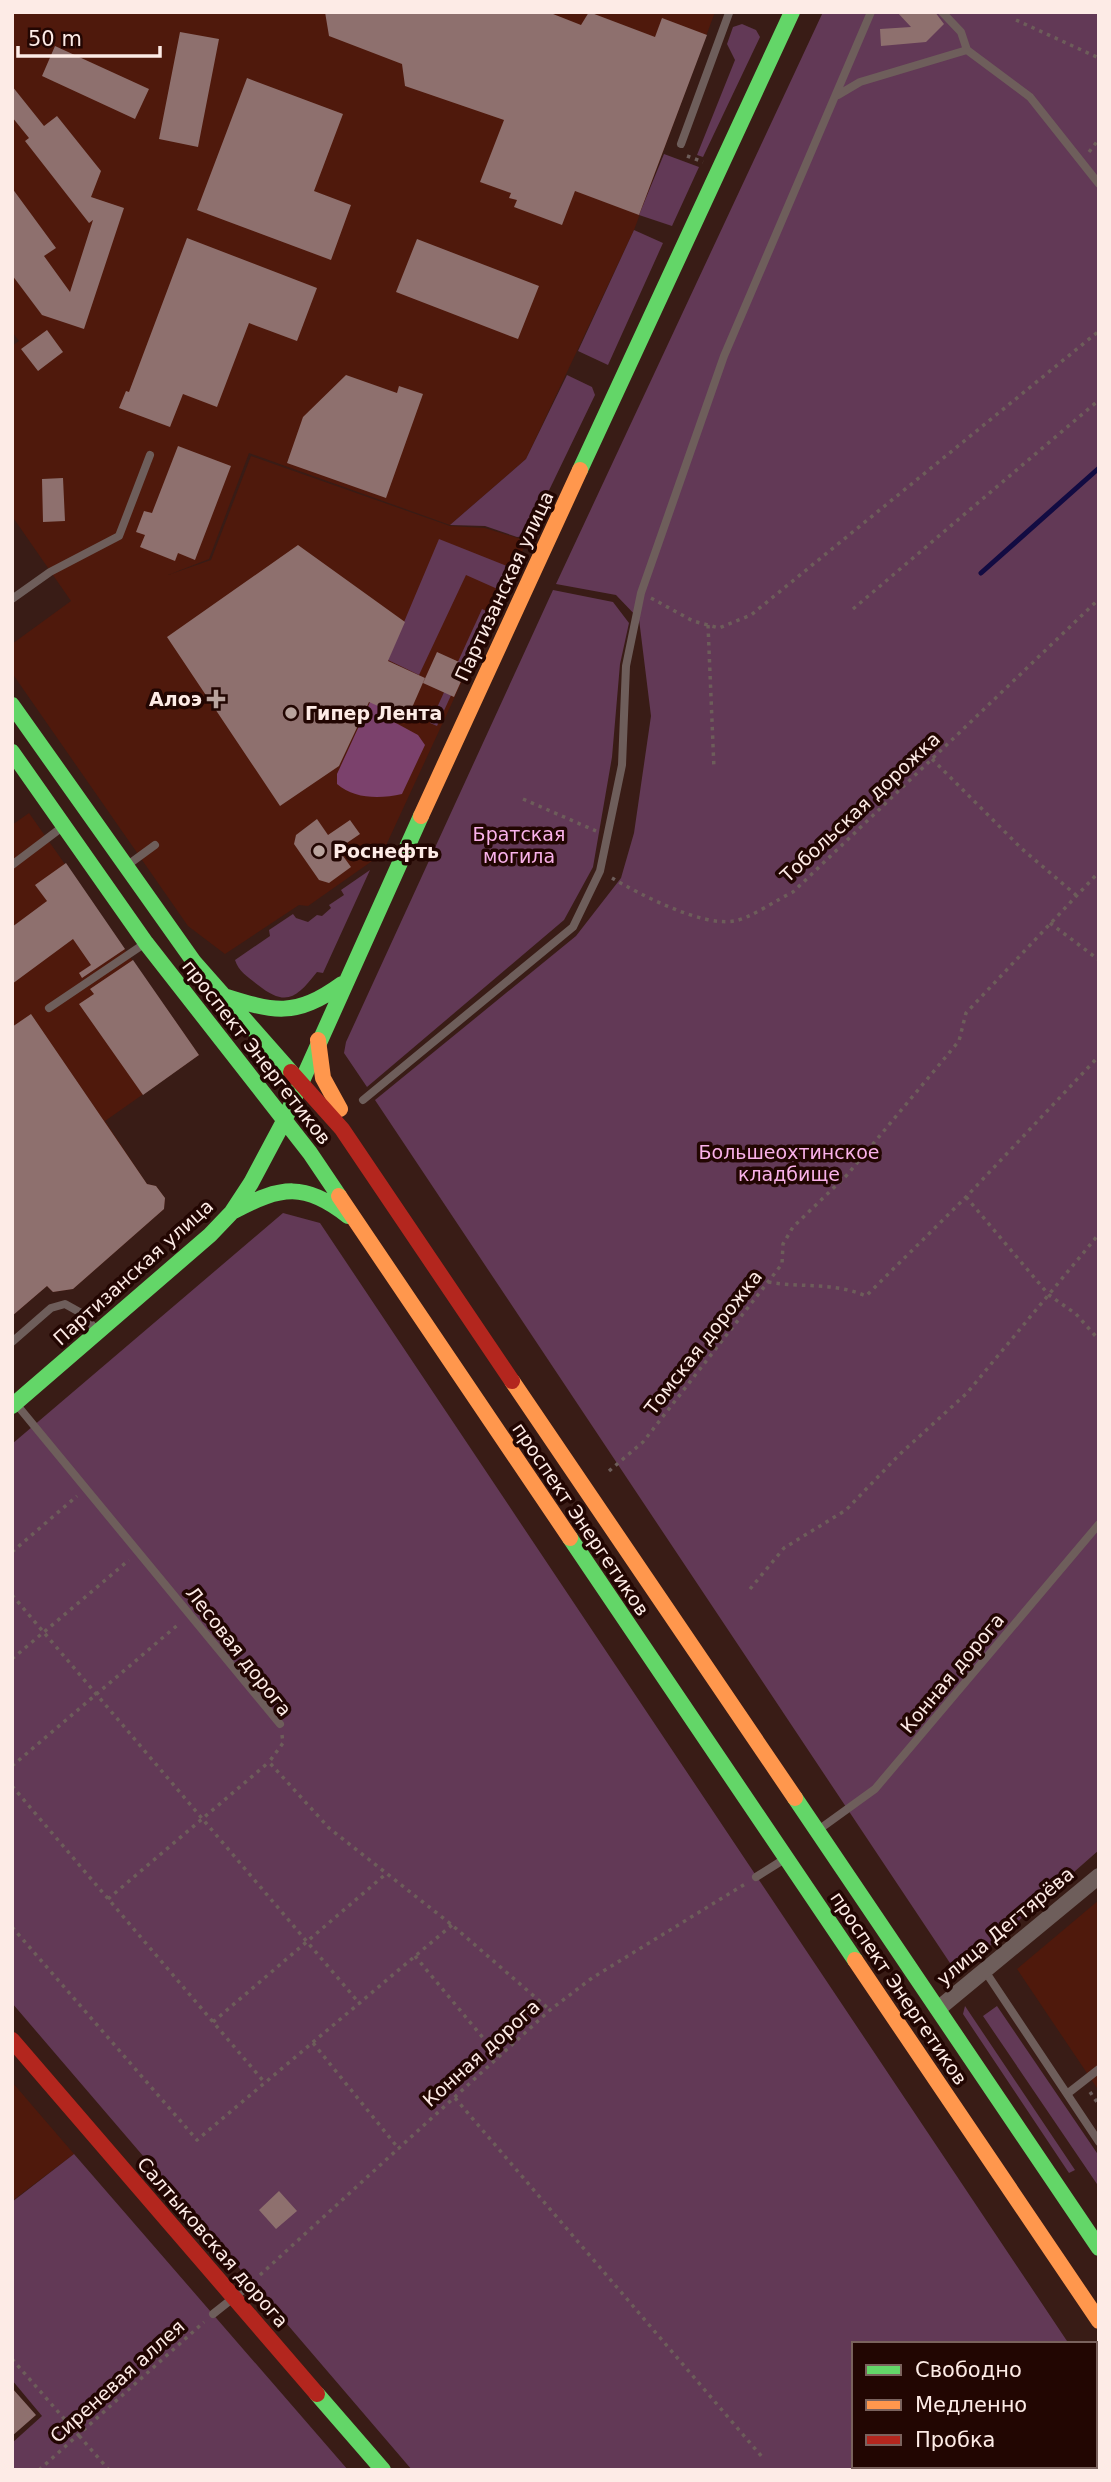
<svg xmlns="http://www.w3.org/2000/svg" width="1111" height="2482" viewBox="0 0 1111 2482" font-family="'DejaVu Sans',sans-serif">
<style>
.built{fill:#4f190c}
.green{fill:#623956}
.forest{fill:#7b416c}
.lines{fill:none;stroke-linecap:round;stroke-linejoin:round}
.stream{stroke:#120b42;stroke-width:5}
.building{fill:#8e706e}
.path{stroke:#6d5d5a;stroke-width:3.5;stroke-dasharray:3.5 5;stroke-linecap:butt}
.lane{stroke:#6e5e5b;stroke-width:8}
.street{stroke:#6e5e5b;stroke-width:16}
.fast{stroke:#63d668;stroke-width:16}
.slow{stroke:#ff974d;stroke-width:16}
.jam{stroke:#b3261e;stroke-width:16}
.poi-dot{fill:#b8a39d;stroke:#220602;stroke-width:2.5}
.labels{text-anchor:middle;stroke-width:7;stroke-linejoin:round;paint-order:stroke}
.street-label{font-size:19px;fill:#fdebe6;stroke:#220602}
.poi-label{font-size:19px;font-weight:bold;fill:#fdebe6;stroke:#220602;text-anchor:start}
.park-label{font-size:19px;fill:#fab2ea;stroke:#220602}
</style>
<rect width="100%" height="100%" fill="#391c16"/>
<!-- built -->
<path class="built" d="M12,12H715L634,230L526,459L450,525L249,453L209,559L168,575L211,560L251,456L450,526L485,528L527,541L382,854L308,906L299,905L225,954L188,926L12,673V644L71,601L12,516V346L19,341L12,332Z
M29,813L199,1055L105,1121L147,1184L156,1186L165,1198L164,1209L73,1289L53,1292L47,1286L12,1316V825Z
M1099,1900V2091L1017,1969Z
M12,2082L74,2154L12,2201Z"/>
<!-- green -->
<path class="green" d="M823,12H1099V1850L967,1966H952L375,1100L576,936L621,878L634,833L651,716L639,619L616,595L556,584Z
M742,24L756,30L760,37L703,157L697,155L735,60L727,44L733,27Z
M664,154L699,167L672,226L639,215Z
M634,230L663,243L608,365L578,351Z
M567,375L592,387L595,395L527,536L517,537L485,526L450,525L526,459Z
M439,539L512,568L502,591L466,575L419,675L388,660Z
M553,590L613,602L629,623L620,664L612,757L593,867L564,920L367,1087L344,1053L346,1042Z
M482,609L489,612L437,726L430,723Z
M370,870L323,973L317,972C297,997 287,1008 258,985C248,977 239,972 235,960L270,936L269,930L293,914L296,918L308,922L317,915L322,916L331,908L329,905L344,895L341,890Z
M283,1213L320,1223L1069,2344H854V2466H1095V2383L1099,2388V2470H412L12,2003V1444Z
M965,2006L1075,2170L1069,2173L963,2014Z
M997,2006L1099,2156V2187L983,2016Z
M74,2154L348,2470H12V2443L42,2416L12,2380V2202Z"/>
<!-- forest -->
<path class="forest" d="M387,665L400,676L383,716L418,735L425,745L402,794C380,799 354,799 337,784V774Z"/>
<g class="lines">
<!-- stream -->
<path class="stream" d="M981,573L1099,468"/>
</g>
<!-- building -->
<path class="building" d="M325,12H548L581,25L589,12L655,37L662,18L707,35L639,215L575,191L562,225L514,207L517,200L509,198L511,193L480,182L504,120L405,86L402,64L329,36Z
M897,12H935L944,24L926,42L881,46L880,29L911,27Z
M180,32L219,39L198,147L159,139Z
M55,46L149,89L135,119L42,76Z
M247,78L343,114L314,191L351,205L331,260L197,210Z
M12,86L44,126L57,116L101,171L91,197L124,208L84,329L42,315L12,275V188L56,248L44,256L70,292L93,220L89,223L25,141L29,138L12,117Z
M187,238L317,288L297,341L249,323L217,407L183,394L170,427L119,408L126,391L129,392Z
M417,239L539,286L518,339L396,292Z
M47,330L63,352L38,371L21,349Z
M346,375L397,393L399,386L423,394L386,498L287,463L303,417Z
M178,446L231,466L195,560L178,553L175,561L140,547L145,535L136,532L144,511L152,513Z
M63,478L65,521L43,522L42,479Z
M298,545L405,622L388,661L425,678L407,719L369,702L339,766L280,806L167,637Z
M437,652L468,666L454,697L423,683Z
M317,819L328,835L350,820L360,834L338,849L351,867L329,883L319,880L294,844L296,835Z
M66,863L125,949L82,978L79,973L91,965L73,939L12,984V927L47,901L35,885Z
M133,960L199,1055L143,1095L79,1004L94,994L90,989Z
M31,1014L147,1184L156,1186L165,1198L164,1209L73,1289L53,1292L47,1286L12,1316V1027Z
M279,2191L297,2211L276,2229L259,2210Z
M12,2388L36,2415L12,2436Z"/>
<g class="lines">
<!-- path -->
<path class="path" d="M1016,20L1099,58
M1089,152L1099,139
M687,156L703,162
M651,598L693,621L719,628L751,615L1099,331
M853,609L1099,400
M708,625L714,769
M932,759L1021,848L1076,895
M523,799L596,831
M612,878C639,894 702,927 734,921C749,919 778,899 793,892L1099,599
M1050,923L1099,960
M966,1197L1049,1295L1076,1314L1099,1340
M768,1282C802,1288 834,1282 866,1296L966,1197L1099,1056
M609,1471L643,1442L782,1264L783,1244L793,1227L847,1175L959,1041L966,1013L1099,872
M12,1552L77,1496
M750,1589L784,1548L846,1510L900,1454L967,1393L1099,1234
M12,1595L360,2004
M12,1659L129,1560
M282,1735L283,1743L269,1762L329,1828L452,1925L550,2010
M12,1766L180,1623
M12,1786L265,2083
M108,1899L269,1762
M12,1927L197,2140L452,1925
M415,1956L499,2057
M213,2022L387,1873
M313,2043L399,2149
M1090,2092L1099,2105
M455,2098L763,2458
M260,2275L550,2010L592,1978L745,1884
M12,2359L109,2470
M39,2470L204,2322"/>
<!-- lane -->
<path class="lane" d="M942,12L961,32L967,50L1030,97L1099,184
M838,95L860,82L967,50
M681,144L729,13
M12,599L50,572L119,536L150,455
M129,864L155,845
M12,865L61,828
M49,1008L144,944
M363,1100L573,927L600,871L622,765L626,666L641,593L724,356L871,12
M12,1342L51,1308L65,1304L83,1314L96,1330
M17,1405L280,1724
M821,1828L875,1789L1099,1524
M756,1877L783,1860
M985,1971L1099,2142
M1067,2094L1099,2069
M213,2314L252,2283"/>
<!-- street -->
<path class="street" d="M938,2009L1099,1876"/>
<!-- fast -->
<path class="fast" d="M580,470L792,12
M12,705L194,962L291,1072
M12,752L146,943L310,1153L339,1196
M221,995C274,1012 295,1018 342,984
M234,1211C281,1186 305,1182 348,1216
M12,1406L210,1235L232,1212L251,1183L284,1121L421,816
M570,1538L855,1960
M795,1798L1099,2248
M317,2394L383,2470"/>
<!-- slow -->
<path class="slow" d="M421,816L580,470
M318,1040L323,1078L340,1109
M339,1196L570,1538
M512,1381L795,1798
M855,1960L1099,2321"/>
<!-- jam -->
<path class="jam" d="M291,1072L342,1129L512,1381
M12,2040L317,2394"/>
</g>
<!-- markers -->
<g class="poi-dot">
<path d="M212.5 688.5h7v7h7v7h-7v7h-7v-7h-7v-7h7z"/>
<circle cx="291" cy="713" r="7"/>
<circle cx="319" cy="851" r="7"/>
</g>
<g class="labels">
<!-- street labels -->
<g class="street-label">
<text transform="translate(504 586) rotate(-65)" y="7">Партизанская улица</text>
<text transform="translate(860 807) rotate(-43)" y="7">Тобольская дорожка</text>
<text transform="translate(257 1052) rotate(52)" y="7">проспект Энергетиков</text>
<text transform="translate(133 1272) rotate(-42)" y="7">Партизанская улица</text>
<text transform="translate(703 1342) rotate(-52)" y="7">Томская дорожка</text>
<text transform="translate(581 1519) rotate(56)" y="7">проспект Энергетиков</text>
<text transform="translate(239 1651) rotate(52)" y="7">Лесовая дорога</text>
<text transform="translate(952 1673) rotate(-50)" y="7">Конная дорога</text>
<text transform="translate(1005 1926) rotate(-40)" y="7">улица Дегтярёва</text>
<text transform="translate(899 1988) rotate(56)" y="7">проспект Энергетиков</text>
<text transform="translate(481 2053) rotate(-42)" y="7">Конная дорога</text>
<text transform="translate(213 2242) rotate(49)" y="7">Салтыковская дорога</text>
<text transform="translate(117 2381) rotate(-42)" y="7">Сиреневая аллея</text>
</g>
<!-- poi labels -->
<g class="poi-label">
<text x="202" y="706" text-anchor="end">Алоэ</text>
<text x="305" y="720">Гипер Лента</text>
<text x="333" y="858">Роснефть</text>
</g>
<!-- park labels -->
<g class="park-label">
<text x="519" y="841">Братская<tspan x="519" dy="22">могила</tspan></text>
<text x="789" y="1159">Большеохтинское<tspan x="789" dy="22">кладбище</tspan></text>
</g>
</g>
<!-- border -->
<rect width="1111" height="2482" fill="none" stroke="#fdebe6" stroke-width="28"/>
<!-- legend -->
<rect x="852" y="2342" width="245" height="126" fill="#220602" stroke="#7a625d" stroke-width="2"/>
<rect x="866" y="2365" width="35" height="10" fill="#63d668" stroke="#7a625d" stroke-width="2"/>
<text x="915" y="2377" font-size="21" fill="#fdebe6">Свободно</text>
<rect x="866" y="2400" width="35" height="10" fill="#ff974d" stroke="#7a625d" stroke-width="2"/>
<text x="915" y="2412" font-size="21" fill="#fdebe6">Медленно</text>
<rect x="866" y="2435" width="35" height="10" fill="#b3261e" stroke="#7a625d" stroke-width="2"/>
<text x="915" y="2447" font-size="21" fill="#fdebe6">Пробка</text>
<!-- scale -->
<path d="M18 46v10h142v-10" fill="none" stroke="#fdebe6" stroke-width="3.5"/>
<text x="28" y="46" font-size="21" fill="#fdebe6" stroke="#220602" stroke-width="5" paint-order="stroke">50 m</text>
</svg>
